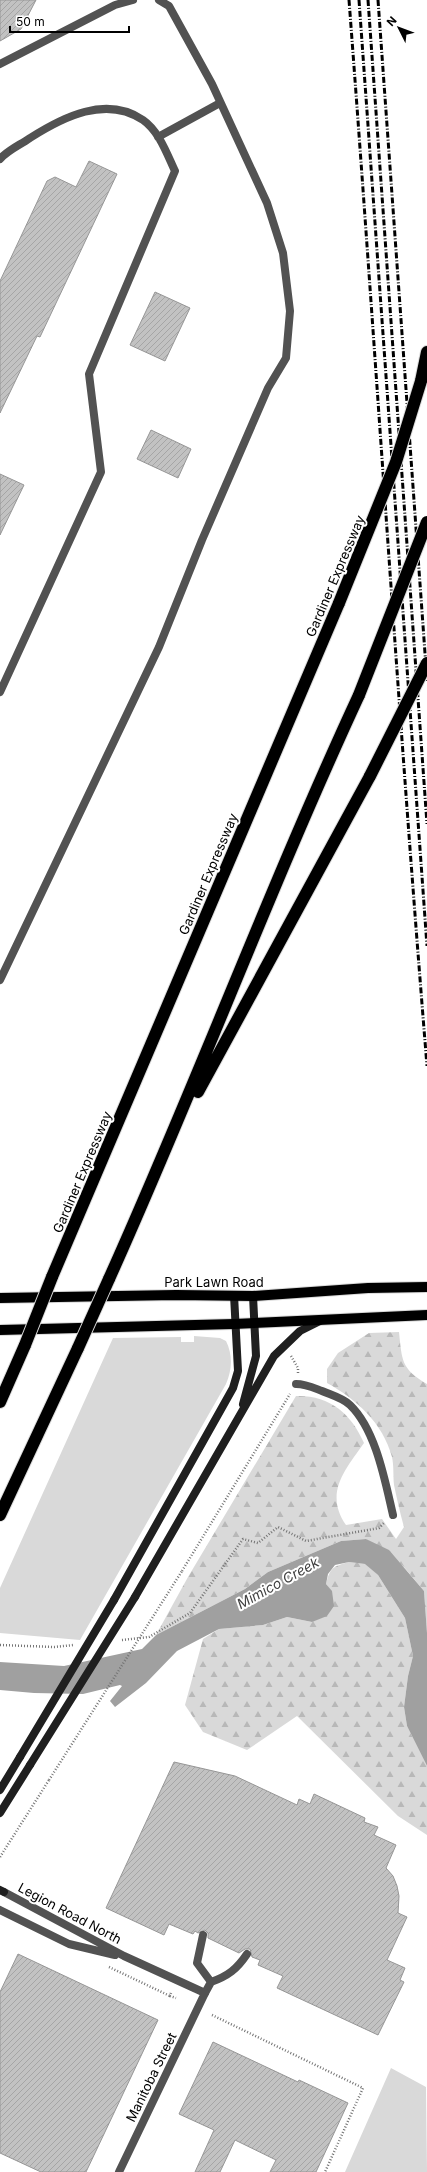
<svg xmlns="http://www.w3.org/2000/svg" width="427" height="2172" viewBox="0 0 427 2172" font-family="Inter,sans-serif">
<style>
.grass{fill:#d9d9d9}
.forest{fill:url(#forest-firs)}
.water{fill:#a0a0a0}
.building{fill:url(#building-hatch);stroke:#969696}
.lines{fill:none;stroke-linecap:round;stroke-linejoin:round}
.primary-casing{stroke:#dbdbdb;stroke-width:12}
.highway-casing{stroke:#dbdbdb;stroke-width:14}
.path{stroke:#747474;stroke-width:2.5;stroke-dasharray:1 2;stroke-linecap:butt}
.lane{stroke:#525252;stroke-width:8}
.street{stroke:#525252;stroke-width:8}
.secondary{stroke:#1f1f1f;stroke-width:8}
.primary{stroke:#000;stroke-width:10}
.highway{stroke:#000;stroke-width:12}
.rail{stroke:#000;stroke-width:3;stroke-dasharray:6 2 1 2;stroke-linecap:butt}
.highway-bridge-casing{stroke:#dbdbdb;stroke-width:14;stroke-linecap:butt}
.path-bridge{stroke:#747474;stroke-width:2.5;stroke-dasharray:1 2;stroke-linecap:butt}
.secondary-bridge{stroke:#1f1f1f;stroke-width:8}
.highway-bridge{stroke:#000;stroke-width:12}
.labels{text-anchor:middle;stroke-width:4;stroke-linejoin:round;paint-order:stroke}
.street-label{font-size:13px;fill:#000;stroke:#fff}
.water-label{font-size:14px;font-style:italic;fill:#414141;stroke:#fff}
</style>
<defs>
<pattern id="forest-firs" width="22" height="20" patternUnits="userSpaceOnUse"><rect width="22" height="20" fill="#d9d9d9"/><path d="M5 1l3.5 6h-7zM16 11l3.5 6h-7z" fill="#b8b8b8"/></pattern>
<pattern id="building-hatch" width="6" height="6" patternUnits="userSpaceOnUse"><rect width="6" height="6" fill="#c2c2c2"/><path d="M-1 1l2-2M0 6l6-6M5 7l2-2" fill="none" stroke="#a5a5a5"/></pattern>
</defs>
<rect width="100%" height="100%" fill="#fff"/>
<!-- grass -->
<path class="grass" d="M194,1336L220,1338L226,1341C233,1355 232,1370 226,1384L80,1640L0,1633V1588L113,1338L181,1337V1342H194Z
M391,2068L426,2087L427,2172H345Z"/>
<!-- forest -->
<path class="forest" d="M399,1332C402,1360 401,1369 427,1384V1633L424,1591L403,1566L366,1539L341,1541L268,1572L245,1589L156,1635L188,1577L296,1396C329,1395 351,1413 364,1443C345,1470 324,1493 346,1525L382,1519L396,1539L404,1527C400,1513 397,1499 394,1485C393,1476 394,1466 392,1457C383,1423 356,1399 327,1383V1369L338,1353L369,1333Z
M349,1562L366,1564L378,1575L405,1618L413,1656L408,1676L404,1707L407,1726L427,1766V1835L398,1816L297,1716L247,1750L203,1732L185,1705L203,1639L219,1629L263,1625L287,1617L312,1622L332,1592L326,1584C330,1568 333,1566 349,1562Z"/>
<!-- water -->
<path class="water" d="M366,1539L389,1550L424,1591L427,1633V1766L407,1726L404,1707L408,1676L413,1656L405,1618L378,1575L365,1564L349,1562L335,1565L328,1574L326,1584L332,1591L334,1606L327,1616L312,1622L287,1617L263,1625L219,1629L177,1651L146,1683L115,1707L110,1701L122,1686L120,1685L83,1694L34,1693L0,1690V1662L64,1666L142,1649L156,1635L245,1589L268,1572L341,1541Z"/>
<!-- building -->
<path class="building" d="M0,0H36L21,29L0,41Z
M89,161L117,174L40,337L37,336L0,413V281L47,181L55,177L76,187Z
M155,292L190,308L165,361L130,345Z
M151,430L191,449L178,478L137,459Z
M0,474L24,485L0,535Z
M174,1762L235,1776L297,1805L299,1799L310,1804L314,1794L365,1818L364,1822L378,1827L374,1835L396,1845L386,1868L393,1876L397,1886L399,1896L398,1913L407,1917L387,1960L405,1968L400,1980L404,1982L378,2035L277,1988L283,1976L258,1965L260,1960L252,1957L250,1949H245L239,1953L208,1938V1933L205,1930L198,1933L195,1931L193,1934L169,1924L164,1935L106,1908Z
M18,1954L158,2020L86,2172H41L0,2153V1992Z
M213,2042L298,2082L299,2080L348,2103L316,2172H270L276,2160L235,2140L220,2172H195L214,2130L179,2114Z"/>
<g class="lines">
<defs>
<path id="primary" d="M0,1298L176,1295L253,1296L368,1288L427,1287
M0,1330L234,1324L427,1315"/>
<path id="highway" d="M421,381L427,352
M198,1092L370,776
M52,1277L339,603
M109,1279C196,1086 270,887 359,695
M0,1402L25,1345
M0,1515L78,1348"/>
</defs>
<!-- primary casing -->
<use href="#primary" class="primary-casing"/>
<!-- highway casing -->
<use href="#highway" class="highway-casing"/>
<!-- path -->
<path class="path" d="M291,1356L298,1368V1373
M182,1571L290,1394
M122,1640L149,1637L190,1613L243,1539L258,1543L278,1527L306,1541L379,1528L385,1522
M0,1645L54,1647L74,1645
M0,1857L49,1780
M109,1967L170,1996
M171,1993L170,1996L176,1998
M212,2015L363,2088L325,2172"/>
<!-- lane -->
<path class="lane" d="M0,64L115,5L133,0
M158,137L220,103
M0,159C8,150 20,145 30,138C63,117 106,95 143,120C159,131 167,154 175,171L89,374L101,472L0,692
M0,980L159,647L202,540L268,388L286,358L290,311L283,253L267,203L212,84L169,6L159,0
M296,1384C306,1384 314,1388 322,1391C331,1395 343,1398 350,1405C376,1430 385,1481 393,1515
M203,1935L197,1963L211,1982
M205,1993L211,1982C228,1976 237,1969 247,1954"/>
<!-- street -->
<path class="street" d="M4,1892L124,1956L205,1993L119,2172
M0,1910L69,1944L115,1955"/>
<!-- secondary -->
<path class="secondary" d="M243,1404L256,1356L253,1296
M135,1597L274,1356L300,1331L320,1321
M114,1600L233,1388L238,1371L234,1295
M0,1790L20,1757
M0,1813L30,1765
M0,1890L4,1892"/>
<!-- primary -->
<use href="#primary" class="primary"/>
<!-- highway -->
<use href="#highway" class="highway"/>
<!-- rail -->
<path class="rail" d="M349,0C376,355 398,711 427,1066
M359,0L427,946
M368,0L427,824
M378,0L427,681"/>
<defs>
<path id="highway-bridge" d="M339,603L396,462L421,381
M359,695L427,522
M370,776L427,663
M25,1345L52,1277
M78,1348L109,1279"/>
</defs>
<!-- highway-bridge casing -->
<use href="#highway-bridge" class="highway-bridge-casing"/>
<!-- path-bridge -->
<path class="path-bridge" d="M49,1780L182,1571"/>
<!-- secondary-bridge -->
<path class="secondary-bridge" d="M20,1757L114,1600
M30,1765L135,1597"/>
<!-- highway-bridge -->
<use href="#highway-bridge" class="highway-bridge"/>
</g>
<g class="labels">
<!-- street labels -->
<g class="street-label">
<text transform="translate(335 576) rotate(-67)" y="5">Gardiner Expressway</text>
<text transform="translate(208 874) rotate(-67)" y="5">Gardiner Expressway</text>
<text transform="translate(82 1172) rotate(-67)" y="5">Gardiner Expressway</text>
<text x="214" y="1287">Park Lawn Road</text>
<text transform="translate(70 1913) rotate(28)" y="5">Legion Road North</text>
<text transform="translate(151 2077) rotate(-64)" y="5">Manitoba Street</text>
</g>
<!-- water labels -->
<g class="water-label">
<text transform="translate(278 1583) rotate(-29)" y="5">Mimico Creek</text>
</g>
</g>
<!-- north arrow -->
<g transform="translate(399 28) rotate(312)" stroke="#ffffff" stroke-width="3" paint-order="stroke">
<path d="M0-3L7 15L0 10L-7 15Z" fill="#000000"/>
<text y="-6" font-size="11" font-weight="bold" text-anchor="middle" fill="#000000">N</text>
</g>
<!-- scale -->
<path d="M10 26v6h119v-6" fill="none" stroke="#000000" stroke-width="2"/>
<text x="16" y="26" font-size="12" fill="#000000" stroke="#ffffff" stroke-width="3" paint-order="stroke">50 m</text>
</svg>
